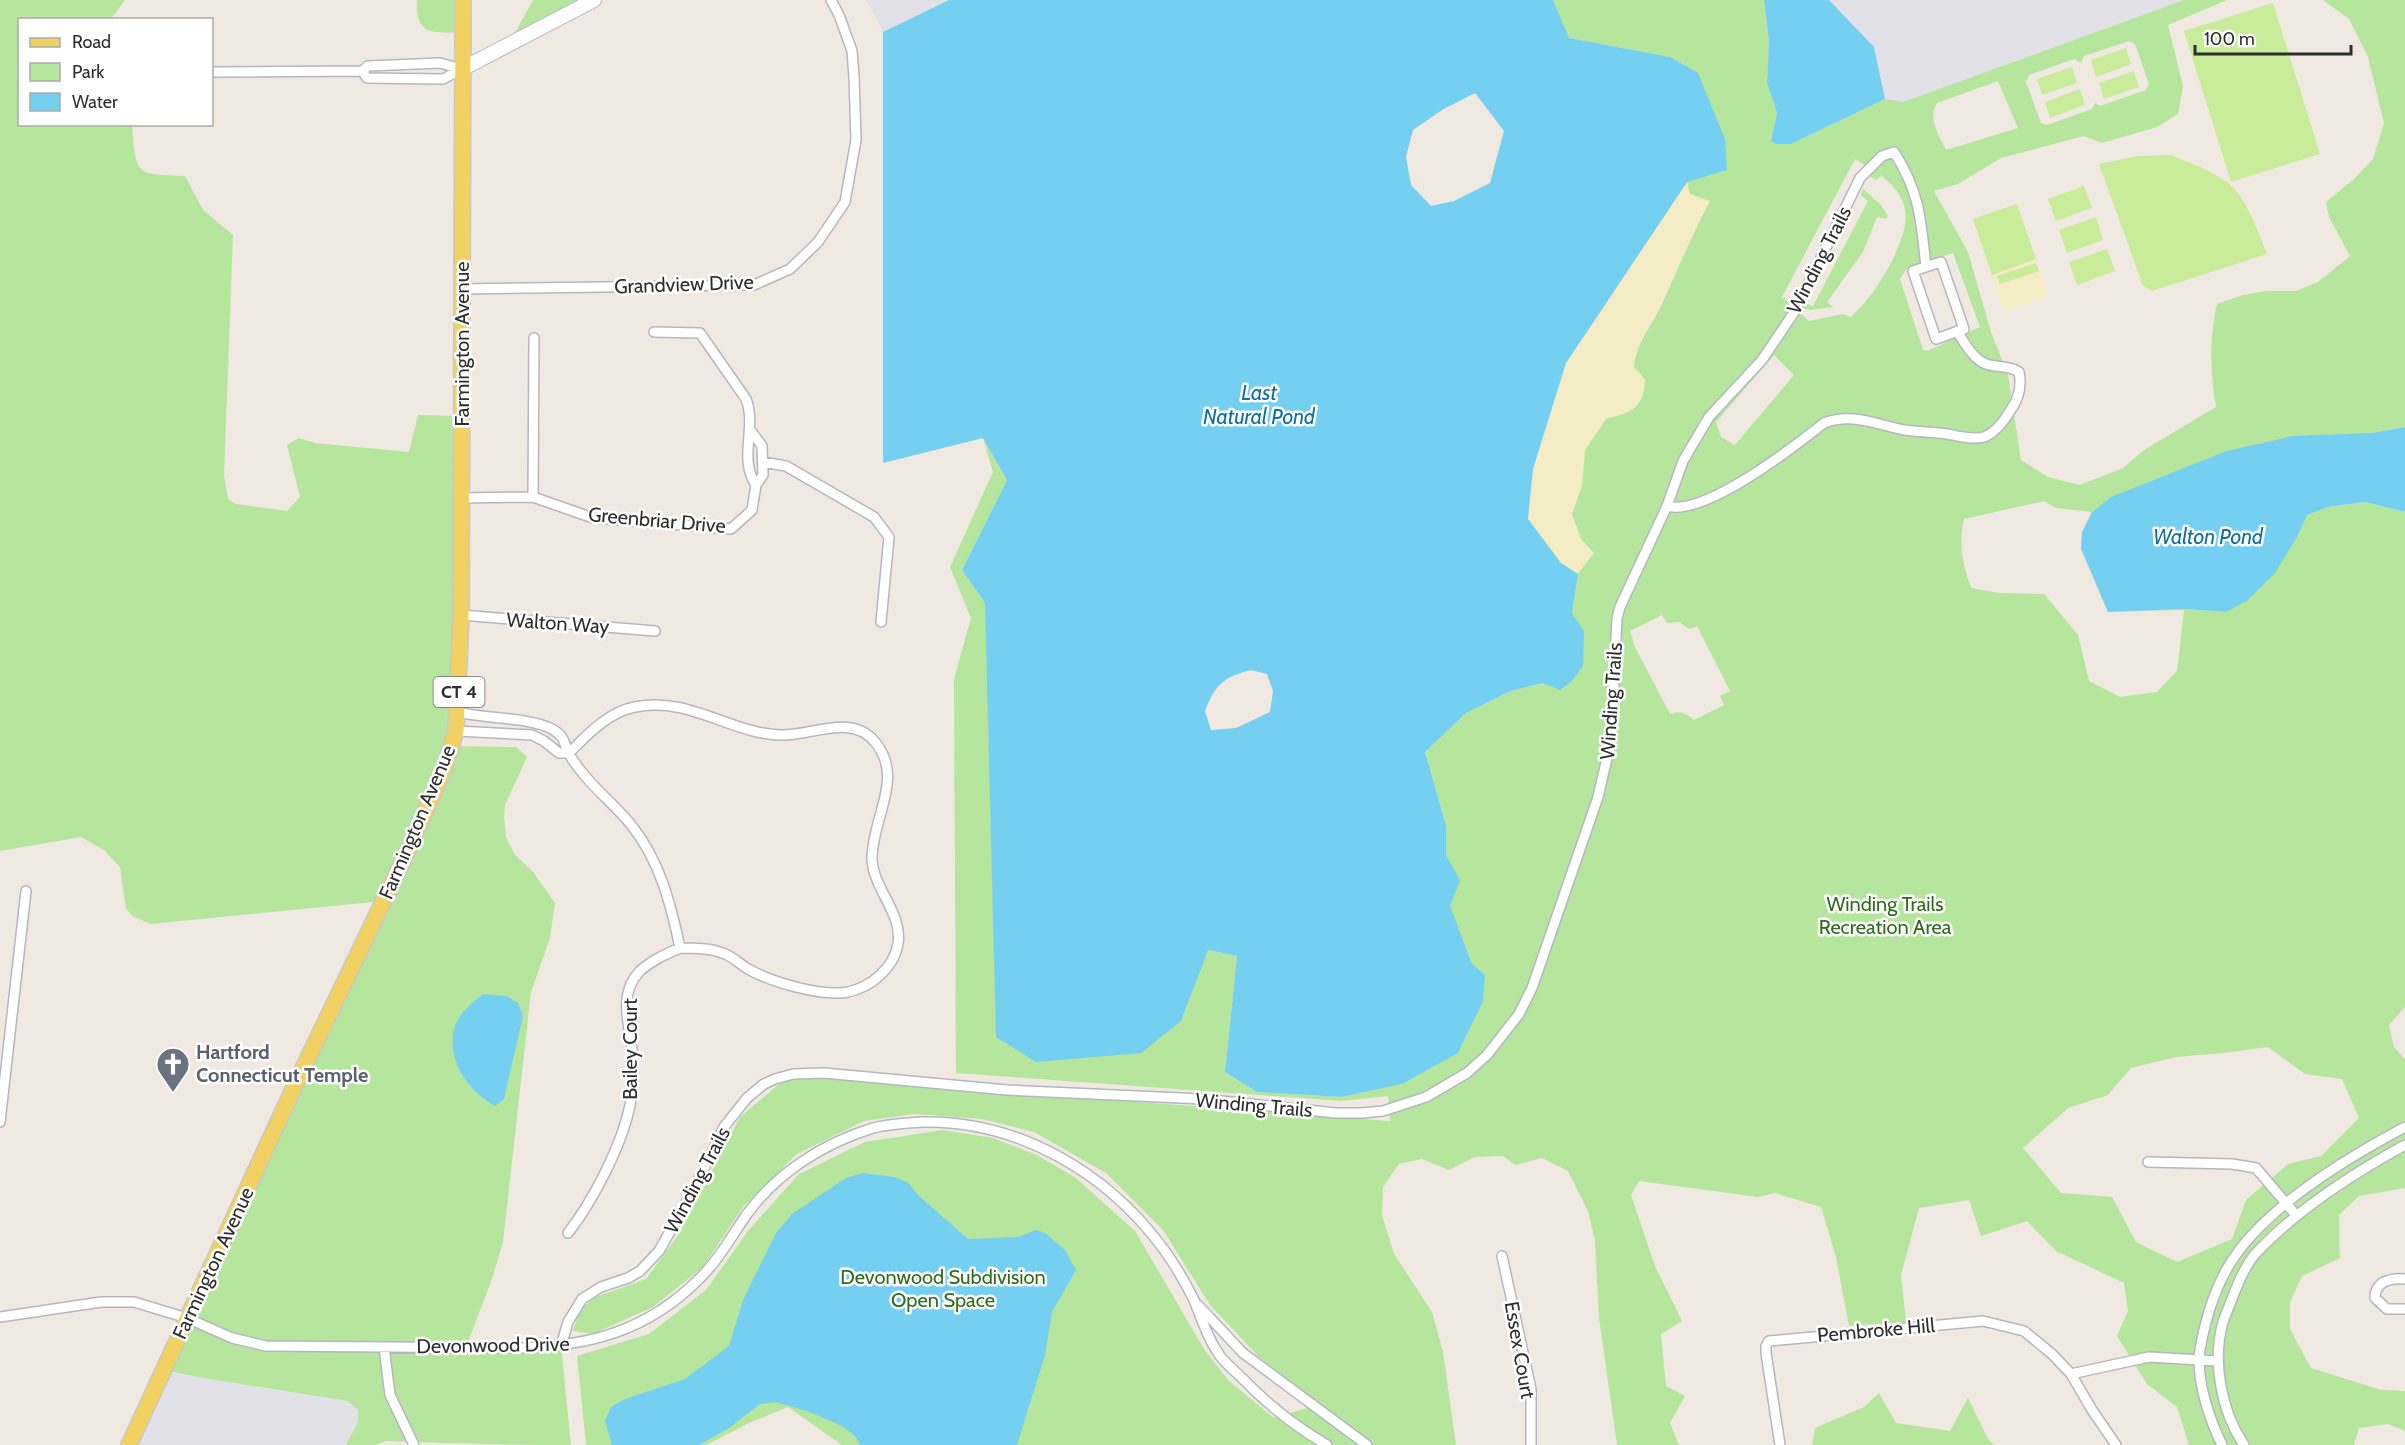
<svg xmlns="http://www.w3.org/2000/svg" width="2405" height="1445" viewBox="0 0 2405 1445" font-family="Cabin,sans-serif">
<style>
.industrial{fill:#e3e1e8}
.green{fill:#b6e59e;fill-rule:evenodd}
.sand{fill:#f3ecc5}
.pitch{fill:#c9ec9a}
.water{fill:#75cff0;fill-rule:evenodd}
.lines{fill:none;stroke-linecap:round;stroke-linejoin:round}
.street-casing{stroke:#b4b7c1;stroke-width:12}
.secondary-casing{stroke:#b4b7c1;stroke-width:16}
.primary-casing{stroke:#c9c9c9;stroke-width:18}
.street{stroke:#fff;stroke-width:9}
.secondary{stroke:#fff;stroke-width:14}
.primary{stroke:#f2d163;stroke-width:15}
.labels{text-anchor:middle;stroke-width:5;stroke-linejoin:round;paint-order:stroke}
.shield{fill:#fff;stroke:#6d6d6d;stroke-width:1.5}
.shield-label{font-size:18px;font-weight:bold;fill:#2e2e2e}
.street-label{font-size:20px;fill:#2e2e2e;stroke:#fff}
.park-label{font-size:20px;fill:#2c6e1b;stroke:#fff}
.worship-label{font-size:20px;font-weight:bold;fill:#5b616d;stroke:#fff;text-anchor:start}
.water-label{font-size:21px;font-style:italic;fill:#0d6fa3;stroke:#fff}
</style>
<rect width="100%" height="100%" fill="#efe9e1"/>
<!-- industrial -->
<path class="industrial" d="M866,0H949L883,32Z
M1829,0H2184L1903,102L1885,99L1874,47Z
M164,1370L203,1378L348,1401L358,1410V1422L346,1445H129Z"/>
<!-- green -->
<path class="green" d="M0,0H125L111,19L20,20V124L132,125C136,176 135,174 185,176L203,210L233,235L224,476L228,499L236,504L287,511L300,497L287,445L299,438L315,443L409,452L418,415L462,416L452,746L516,747L527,757L505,805L504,817L506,837L515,855L533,872L555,903L550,938L531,992L503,1242L492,1279L466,1347L561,1346L571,1445C509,1445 448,1443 386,1441L375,1445H346L358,1422V1410L348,1401L203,1378L164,1370L383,901L151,924L134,917L126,909L120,867L104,850L81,837L0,851Z
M417,0H463L462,33C433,32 415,37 417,0Z
M533,0H594L509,44Z
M1553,0H1764L1769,41L1767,83L1777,113L1771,141L1776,144H1791L1885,99L1903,102L2184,0H2227L2168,25L2183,86L2178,114L2157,127L2102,143L2084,136L2001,158L1958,184L1934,191L1968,252L1991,332L2008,375L2021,460L2048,477L2080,485L2123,468L2144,450L2216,407C2210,370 2209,341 2217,304L2243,295L2266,291H2296L2318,282L2350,256L2329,217L2326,202L2354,179L2373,159L2384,123L2368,57L2349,19L2323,0H2405V427L2372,433L2111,497L2092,512L2056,508L2044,501L1964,519C1958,544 1963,565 1971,588L1999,593L2044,594L2078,635L2089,681L2120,697L2157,692L2177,671L2184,610L2108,612L2184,609L2226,612L2297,537L2306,515L2328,507L2365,502L2405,512V1007L2389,1025L2394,1047L2405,1059V1188L2359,1196L2339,1215L2340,1258L2302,1276L2290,1302V1329L2311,1368L2381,1390L2405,1391V1431L2388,1424L2359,1428L2354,1445H2189L2177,1407L2147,1384L2117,1336L2128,1311L2124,1283L2056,1251L2027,1221L1981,1236L1969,1200L1919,1208L1901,1275L1906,1322L1849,1326L1836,1257L1821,1207L1775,1193L1758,1197L1639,1181L1631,1195L1655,1266L1682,1321L1661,1334L1666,1386L1685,1396L1670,1423L1679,1445H1617L1599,1318L1595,1241L1588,1211L1568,1171L1542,1158L1515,1165L1503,1156L1475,1157L1449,1170L1422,1159L1399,1164L1383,1187L1382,1215L1394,1254L1432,1312L1443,1352L1456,1445H842L788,1407L749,1423L706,1445H586L577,1356L649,1334L706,1290L748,1231L799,1174L865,1142L943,1130L993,1138L1037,1155L1076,1178L1135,1231L1204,1349L1228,1380L1274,1418L1320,1404L1258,1356L1210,1305L1163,1230L1106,1173L1034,1132L982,1119L914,1114L864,1121L797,1154L743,1207L703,1267L653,1307L593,1334L573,1331L580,1309L596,1297L646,1279L679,1234L740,1117L779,1084L798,1077L858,1078L979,1090L1390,1121L1388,1096L1342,1101L956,1073L954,679L971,618L950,567L993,472L983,438L1007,480L962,570L985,603L1181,1021L1207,950L1237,956L1225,1072L1257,1092L1342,1097L1402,1084L1472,964L1449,905L1459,880L1446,855V824L1425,752L1466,713L1511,691L1544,683L1584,632L1572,613L1578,574L1561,564L1528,518L1670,57L1568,38ZM2129,41L2135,44L2149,84L2146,90L2100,106L2095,103L2092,109L2047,125L2041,123L2026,82L2029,75L2074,59L2081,63L2084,56ZM1998,81L2018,128L1946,150C1939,135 1927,118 1937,103ZM1855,159L1872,170L1869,176L1877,180L1881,175C1915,203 1909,225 1892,261C1881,282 1868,301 1851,317L1843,314L1809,321L1782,297ZM1953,253L1980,327L1927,351L1923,350L1900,279L1907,268ZM1774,355L1794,375L1735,445L1721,437L1716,422ZM1662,615L1667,623L1679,622L1689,629L1697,626L1730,691L1720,696L1724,705L1694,720C1685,713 1681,710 1670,714L1635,647L1630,631ZM2268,1047L2305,1074L2342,1079L2359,1118L2321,1156L2288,1164L2246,1200L2232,1239L2177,1262L2136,1242L2112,1197L2061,1193L2023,1148L2068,1108L2108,1095L2131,1068L2176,1057L2223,1053Z
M1863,189L1881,205L1888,216L1886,219L1877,217L1863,252L1827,302L1833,307L1810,310L1803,308L1804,303L1813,306L1868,201L1861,195Z
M1879,1393L1896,1423L1950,1431L1968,1398L1988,1439L1994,1445H1812L1815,1428L1864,1407Z"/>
<!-- sand -->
<path class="sand" d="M1687,182L1690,194L1710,201C1692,235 1678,269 1662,304C1652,326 1636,343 1634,367L1645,379C1644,409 1631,412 1606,419L1585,450L1582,486L1572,514L1581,539L1594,553L1578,574L1561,564L1528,518L1533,469L1566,363Z
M2017,204L2048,296L2004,311L1973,219Z"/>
<!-- pitch -->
<path class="pitch" d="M2273,3L2320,154L2231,182L2184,31Z
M2126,48L2131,64L2096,77L2091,60Z
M2072,67L2077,83L2042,95L2037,79Z
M2134,71L2139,87L2104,99L2099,83Z
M2080,89L2085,105L2050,118L2045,102Z
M2170,155C2191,163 2211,170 2229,184C2246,197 2259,234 2267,254L2152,291L2143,286L2099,164L2137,156Z
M2084,186L2092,208L2056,221L2048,199Z
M2017,204L2036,259L1992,275L1973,219Z
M2096,217L2103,240L2067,253L2059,230Z
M2107,249L2115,271L2077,285L2069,262Z
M2036,263L2039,271L2000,284L1997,276Z"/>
<!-- water -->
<path class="water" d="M949,0H1553L1569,38L1670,57L1698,73L1725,139L1727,170L1687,182L1566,363L1533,469L1528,519L1561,563L1578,574L1572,613L1584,631L1583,666L1571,682L1560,690L1543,683L1511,691L1466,713L1425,752L1446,825V855L1460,880L1450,906L1472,964L1485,975L1483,1001L1458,1053L1402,1084L1342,1097L1257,1092L1225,1072L1237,956L1208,950L1181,1021L1141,1053L1036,1062L996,1037L985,603L962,570L1007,480L983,438L883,463V32ZM1475,93L1504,131L1490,183L1454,201L1431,206L1411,185L1406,157L1413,130L1442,110ZM1251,670L1267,674L1273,691L1270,712L1236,728L1211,730L1205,711C1215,685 1223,677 1251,670Z
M1764,0H1829L1874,47L1885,99L1791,144H1776L1771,141L1777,113L1767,83L1769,41Z
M2405,427V512L2365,502L2328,507L2307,515L2297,537L2275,573L2248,600L2226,612L2184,609L2108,612L2081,549L2082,532L2092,512L2111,497L2227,451L2293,436L2372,433Z
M483,994L506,996L518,1003L523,1016L504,1099L495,1106C468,1091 447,1061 454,1029C458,1014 472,1003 483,994Z
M863,1173L894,1177L907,1182L920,1197L968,1239L1018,1237L1036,1230L1045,1233L1065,1250L1076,1270L1052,1312L1045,1355L1017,1445H860L855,1436L842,1426L810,1412L775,1402L760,1404L729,1428L699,1445H612L605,1421L611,1407L625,1399L685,1379L729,1346L743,1300L776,1233L792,1214L846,1178Z"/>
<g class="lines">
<defs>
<path id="street" d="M362,71L367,78L443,79L462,69
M212,72L362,71L368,66L440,63L462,69
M1941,262L1964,329L1936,339L1913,271Z
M462,289L754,285L790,269L818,242L845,202L856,140L854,77L852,51L839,15L831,0
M654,332L700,333L746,399C757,427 738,459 756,485
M763,462L786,466L874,517L889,537L881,622
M533,497L534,338
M461,498L533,497L593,518L731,529L752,510L756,485L763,475L762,446L751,431
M1667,506C1704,517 1795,446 1824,423C1852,412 1877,425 1905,430C1919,432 1933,432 1947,434C1958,436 1972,440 1984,437C1995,433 2004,421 2010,411C2019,399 2022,387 2019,372C2008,365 1998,368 1986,364C1973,359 1964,342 1957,331
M461,615L655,631
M456,731L532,735L544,741L559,753H569C587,735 608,712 635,707C690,696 731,734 781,735C812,736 852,713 875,742C905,778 872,817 872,859C873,889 903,913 898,944C894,968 871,987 848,992C822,997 771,982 748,969C740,964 733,957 725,954C711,948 695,948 680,948C671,905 660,861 632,826C618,808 600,794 585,776C580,770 573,761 569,754C563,742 566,737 552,729C529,717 485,719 458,712
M0,1122L26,891
M2148,1162L2232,1164L2256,1168L2296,1215
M568,1233C593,1201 622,1145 630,1105C634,1087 634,1068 632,1050C629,1023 618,993 640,971C652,960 666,954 680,948
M1502,1256L1531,1389V1445
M2405,1279C2391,1278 2375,1281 2375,1298L2387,1309H2405
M1198,1305L1243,1353L1367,1445
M0,1317L101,1302H134L187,1318L232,1338L266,1346L520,1348C589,1346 647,1331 698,1280C718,1261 731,1237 747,1214C778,1172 824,1143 873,1128C889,1124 907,1123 924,1122C1019,1121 1106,1172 1162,1247C1174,1263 1185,1282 1194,1300C1202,1320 1208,1339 1220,1356C1226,1364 1235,1371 1242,1378C1267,1404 1296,1427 1327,1445
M561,1346L568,1322L582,1299L601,1287L628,1278L640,1271L659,1251L696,1185L724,1127L747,1098L764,1084L775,1079L793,1074L824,1073L1007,1090L1203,1099L1336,1113H1361L1383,1111L1426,1097L1467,1073L1487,1055L1519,1014L1532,988L1598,797L1611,741L1617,618L1620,607L1667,506L1683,461L1709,417L1762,360L1795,311L1860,178L1882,156L1894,152C1920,192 1921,221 1926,267
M384,1347L390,1395L414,1445
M2071,1374L2149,1357L2218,1361
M1780,1445L1766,1353V1346L1769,1341L1983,1321L2024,1331L2052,1354L2071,1374L2092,1410L2116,1445
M2222,1445C2209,1418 2200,1392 2199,1362C2199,1349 2203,1334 2206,1322C2211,1303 2218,1284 2228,1267C2261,1209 2347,1158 2405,1127
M2244,1445C2221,1411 2212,1361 2223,1322C2226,1313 2230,1305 2233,1296C2239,1281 2246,1264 2257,1252C2299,1208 2352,1174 2405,1145"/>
<path id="secondary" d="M462,69L594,0"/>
<path id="primary" d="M129,1445L296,1083L409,848L443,771L456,731L461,615L463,0"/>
</defs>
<!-- street casing -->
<use href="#street" class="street-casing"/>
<!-- secondary casing -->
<use href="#secondary" class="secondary-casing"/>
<!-- primary casing -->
<use href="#primary" class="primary-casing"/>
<!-- street -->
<use href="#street" class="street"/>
<!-- secondary -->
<use href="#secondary" class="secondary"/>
<!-- primary -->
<use href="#primary" class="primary"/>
</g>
<!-- icons -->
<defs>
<symbol id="church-pin" viewBox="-11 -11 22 30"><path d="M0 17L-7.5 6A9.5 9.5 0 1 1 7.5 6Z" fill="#6b7280" stroke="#fff"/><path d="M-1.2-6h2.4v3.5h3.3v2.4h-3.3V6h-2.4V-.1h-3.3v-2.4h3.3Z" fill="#fff"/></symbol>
</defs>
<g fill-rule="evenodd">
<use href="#church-pin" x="154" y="1045" width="38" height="52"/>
</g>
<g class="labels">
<!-- shield labels -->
<rect class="shield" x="433.5" y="677" width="51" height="30" rx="4.5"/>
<g class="shield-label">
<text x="459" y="698">CT 4</text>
</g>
<!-- street labels -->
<g class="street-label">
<text transform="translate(1819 260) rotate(-63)" y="7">Winding Trails</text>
<text transform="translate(684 284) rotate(-2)" y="7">Grandview Drive</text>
<text transform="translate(462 344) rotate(-90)" y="7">Farmington Avenue</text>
<text transform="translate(657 520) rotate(5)" y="7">Greenbriar Drive</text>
<text transform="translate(558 623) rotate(4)" y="7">Walton Way</text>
<text transform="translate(1611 701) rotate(-86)" y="7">Winding Trails</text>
<text transform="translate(417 822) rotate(-67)" y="7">Farmington Avenue</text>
<text transform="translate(630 1049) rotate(-90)" y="7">Bailey Court</text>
<text transform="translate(1254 1105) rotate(5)" y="7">Winding Trails</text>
<text transform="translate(697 1180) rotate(-62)" y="7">Winding Trails</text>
<text transform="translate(213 1263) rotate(-65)" y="7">Farmington Avenue</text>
<text transform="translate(1876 1330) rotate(-5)" y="7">Pembroke Hill</text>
<text transform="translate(493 1345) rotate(-1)" y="7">Devonwood Drive</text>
<text transform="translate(1520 1350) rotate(80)" y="7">Essex Court</text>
</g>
<!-- park labels -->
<g class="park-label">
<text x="1885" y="911">Winding Trails<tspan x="1885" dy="23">Recreation Area</tspan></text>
<text x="943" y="1284">Devonwood Subdivision<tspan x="943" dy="23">Open Space</tspan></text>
</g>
<!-- worship labels -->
<g class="worship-label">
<text x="196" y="1059">Hartford<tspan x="196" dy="23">Connecticut Temple</tspan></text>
</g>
<!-- water labels -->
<g class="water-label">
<text x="1259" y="400">Last<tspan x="1259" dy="24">Natural Pond</tspan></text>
<text x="2208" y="544">Walton Pond</text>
</g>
</g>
<!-- legend -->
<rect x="18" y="18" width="195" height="108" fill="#ffffff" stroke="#ababab" stroke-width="1.5"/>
<rect x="30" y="38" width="30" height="9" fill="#f2d163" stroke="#ababab" stroke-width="1.5"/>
<text x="72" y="48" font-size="18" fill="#2e2e2e">Road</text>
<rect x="30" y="63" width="30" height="18" fill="#b6e59e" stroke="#ababab" stroke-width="1.5"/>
<text x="72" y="78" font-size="18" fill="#2e2e2e">Park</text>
<rect x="30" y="93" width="30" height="18" fill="#75cff0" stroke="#ababab" stroke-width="1.5"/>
<text x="72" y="108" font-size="18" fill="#2e2e2e">Water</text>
<!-- scale -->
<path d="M2195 45v9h156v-9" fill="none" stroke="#2e2e2e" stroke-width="3"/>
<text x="2204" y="45" font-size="18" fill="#2e2e2e" stroke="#ffffff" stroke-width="4.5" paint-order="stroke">100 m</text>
</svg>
